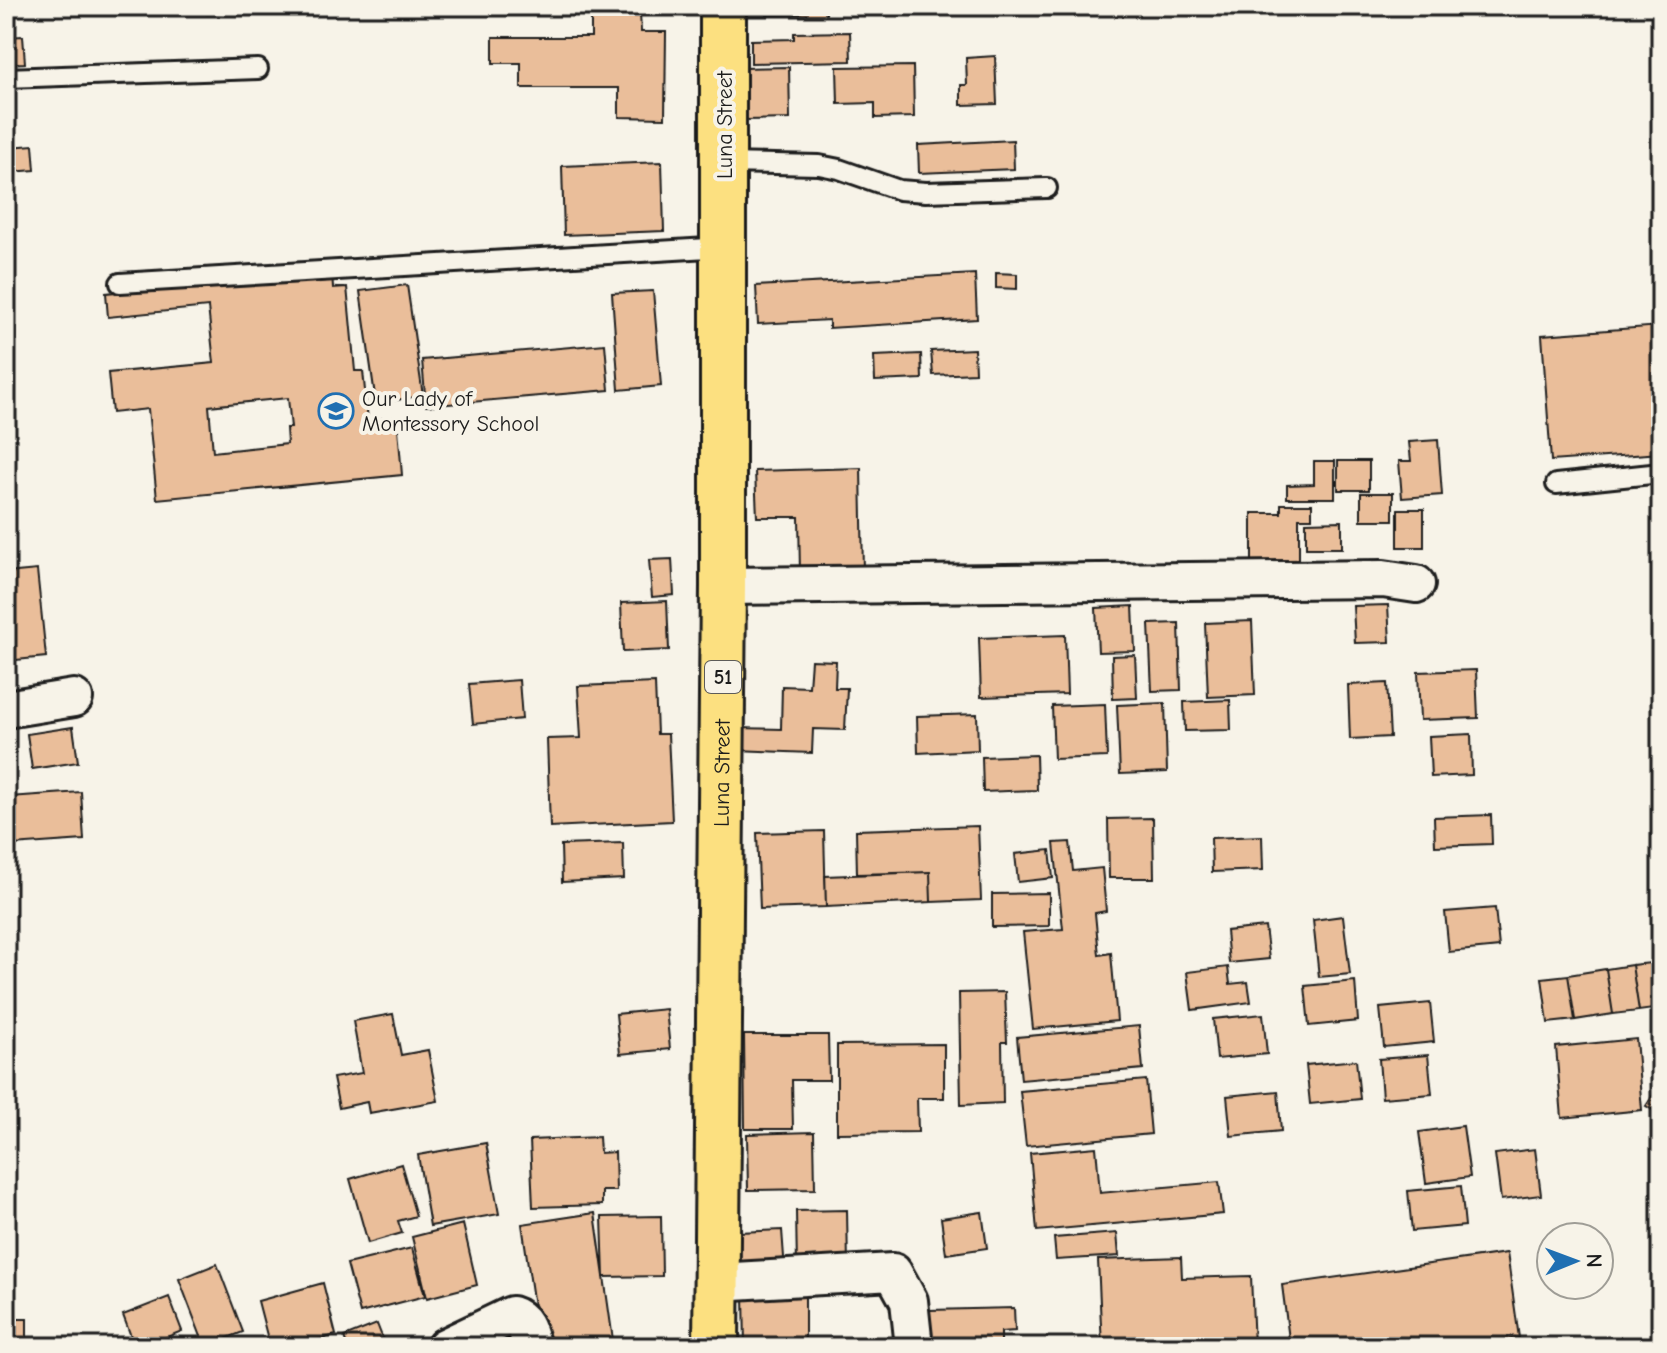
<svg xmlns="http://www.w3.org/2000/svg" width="1667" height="1353" viewBox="0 0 1667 1353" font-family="'Comic Neue',sans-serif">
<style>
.building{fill:#eabe9a;stroke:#1c1c1c;stroke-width:2;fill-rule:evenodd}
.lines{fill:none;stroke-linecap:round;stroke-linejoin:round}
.lane-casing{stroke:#1c1c1c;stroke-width:24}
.street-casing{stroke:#1c1c1c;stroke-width:42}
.primary-casing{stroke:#1c1c1c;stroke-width:50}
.lane{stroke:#f7f3e8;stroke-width:18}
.street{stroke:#f7f3e8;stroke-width:36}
.primary{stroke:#fce080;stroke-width:44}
.labels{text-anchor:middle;stroke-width:8;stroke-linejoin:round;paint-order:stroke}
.shield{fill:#f7f3e8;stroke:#5e5c59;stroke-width:2}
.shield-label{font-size:20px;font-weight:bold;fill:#1c1c1c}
.street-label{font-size:22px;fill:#1c1c1c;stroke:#f7f3e8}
.poi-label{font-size:22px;fill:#1c1c1c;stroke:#f7f3e8;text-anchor:start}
</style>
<rect width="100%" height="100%" fill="#f7f3e8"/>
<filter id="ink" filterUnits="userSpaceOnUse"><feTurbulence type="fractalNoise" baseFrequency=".0125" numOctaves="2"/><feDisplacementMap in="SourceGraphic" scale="16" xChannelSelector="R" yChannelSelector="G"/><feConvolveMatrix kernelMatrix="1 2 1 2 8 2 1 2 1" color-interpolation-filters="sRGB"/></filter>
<g filter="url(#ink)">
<!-- building -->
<path class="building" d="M207,6H284V7L207,14Z
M591,6H658V14L640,13L641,32H666L665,118L619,117V88H521V63H493V37H591Z
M767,6H826V14L767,15Z
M851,6H879V14H851Z
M850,32L851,61L751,63V40L794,39V33Z
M23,36L25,63L6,64V37Z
M995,56L997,104L961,105V85H967L966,58Z
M913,66L914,117L875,118V103L838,104L837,67Z
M789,67L790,119L745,120L744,68Z
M1013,140L1014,169L919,173L918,145Z
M33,145L35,170L11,172L10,147Z
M662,162L664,231L564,235L562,166Z
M6,194L11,285L6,286Z
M332,271L333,288L347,287L355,371H363L368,420L397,417L402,475L157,499L148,409L112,413L108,373L214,363L208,307L108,317L106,293ZM288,398L291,428H286L287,444L213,452L209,406Z
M996,273L1017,274V289L996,288Z
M975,274L977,319L829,328V320L758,324L756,286Z
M407,285L423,396L376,403L360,291Z
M653,291L661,386L619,390L612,293Z
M1661,326V453L1551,461L1542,335Z
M605,344L609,390L426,406L422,360Z
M974,349L975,373L933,375L931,351Z
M921,354L922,379L875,381L874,356Z
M1438,440L1442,495L1402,498L1399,461H1411L1409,442Z
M1314,461H1335V498H1287V485L1314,484Z
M1338,461H1369V490H1338Z
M861,468L863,572L800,573L799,517H757L755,471Z
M1361,493H1393V520H1361Z
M1281,504H1312V518H1299V569H1252V513H1281Z
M1398,509H1424V547H1398Z
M1342,521V548H1306V522Z
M672,559L674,595L652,597L649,560Z
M37,570L46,657L6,661V573Z
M667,601L669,650L623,652L621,603Z
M1388,605L1390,642L1355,643L1353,606Z
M1133,606L1135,651L1098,652L1096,608Z
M1252,621L1255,695L1208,697L1205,623Z
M1179,623L1181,690L1152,691L1149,624Z
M1065,635L1067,694L981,697L979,638Z
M1135,655L1137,698L1113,699L1112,656Z
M811,660L836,661L835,688H847L845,730L813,729L812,753L737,750L738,728L781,729L782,686L809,687Z
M1476,670L1478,718L1420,720L1418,672Z
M519,680L522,719L473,724L469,684Z
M655,683L657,734H668L672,821L550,827L547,739L581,738L578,686Z
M1387,683L1390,737L1350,739L1348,685Z
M1230,700L1231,730L1185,731L1184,702Z
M1165,703L1167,772L1120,774L1117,705Z
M1105,704L1107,757L1054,759L1052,706Z
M977,714L978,750L918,753L917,716Z
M73,727L78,762L32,769L27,734Z
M1471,734L1472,775L1431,777L1429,736Z
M1036,755L1037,790L983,792L982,757Z
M81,792L84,840L13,845L9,797Z
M1491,815L1492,844L1435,846L1434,817Z
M1153,818L1154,878H1109L1108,819Z
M978,826L981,900L931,902L930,872L857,874L856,830Z
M824,831L826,907L760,909L757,833Z
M1262,836L1263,870L1212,872L1211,838Z
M1070,842L1073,871L1102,868L1106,911L1095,913L1099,955L1111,953L1117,1021L1033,1029L1023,932L1063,929L1054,843Z
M623,843L624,879L562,882L561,845Z
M1050,850L1053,878L1018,882L1015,854Z
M930,872L931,902L826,907L825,876Z
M1049,893V926L992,927V894Z
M1495,908L1499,947L1449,952L1445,912Z
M1343,916L1350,974L1319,977L1313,920Z
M1265,927L1269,959L1229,963L1226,931Z
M1661,962V1008L1639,1011L1632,965Z
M1632,965L1639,1011L1613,1014L1606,969Z
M1228,967L1230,984L1248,982L1251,1002L1192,1010L1187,972Z
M1606,969L1613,1014L1575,1020L1568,975Z
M1568,975L1575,1020L1548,1023L1542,978Z
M1355,981L1358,1021L1309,1026L1305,986Z
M1005,992L1007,1042H1002L1003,1103L961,1105L959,993Z
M1430,1003L1434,1042L1384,1047L1380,1008Z
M666,1009L670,1049L620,1054L616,1014Z
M393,1014L401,1055L428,1050L438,1101L369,1113L367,1102L339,1108L333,1078L362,1073L353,1021Z
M1263,1014L1267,1054L1217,1059L1213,1019Z
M1139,1026L1143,1069L1021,1080L1017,1037Z
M744,1035H828L829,1080H792L793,1129H745Z
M1636,1039L1642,1110L1562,1118L1556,1047Z
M944,1044V1098H917L918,1132L837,1133V1045Z
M1428,1055L1432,1094L1382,1098L1379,1059Z
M1356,1060L1360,1099L1310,1104L1306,1065Z
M1146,1080L1151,1134L1026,1146L1020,1091Z
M1661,1083V1115L1646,1106Z
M1278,1091L1281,1131L1231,1136L1227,1096Z
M1463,1126L1470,1177L1426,1183L1419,1132Z
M814,1132L815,1189L748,1190L747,1134Z
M599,1137L600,1153L615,1152L616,1191H602V1205L533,1207L530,1140Z
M486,1143L499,1214L430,1226L418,1155Z
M1096,1147L1100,1193L1219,1182L1223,1214L1037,1231L1030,1153Z
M1535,1149L1541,1195L1501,1200L1495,1154Z
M401,1164L416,1216L398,1221L402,1233L368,1243L350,1179Z
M1461,1186L1465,1226L1412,1231L1408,1191Z
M847,1210L848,1267L797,1268L796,1211Z
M982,1212L987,1248L946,1254L941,1218Z
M595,1213L614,1347H540L522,1224Z
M661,1216L662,1276L604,1277L602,1217Z
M463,1224L477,1285L427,1298L412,1237Z
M782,1230L785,1271L741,1274L739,1232Z
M1117,1233L1119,1256L1056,1260L1054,1238Z
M412,1248L425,1296L360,1313L347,1264Z
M1507,1253L1519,1338L1456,1347H1290L1282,1285Z
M1181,1257L1182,1278L1251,1276L1254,1347H1102L1098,1260Z
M217,1264L243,1332L205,1347L179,1279Z
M323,1283L336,1335L291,1347H270L258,1301Z
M805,1292V1344L745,1346L744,1293Z
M169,1297L182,1331L142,1347H135L123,1315Z
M1014,1308L1015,1331L1001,1332V1347H930L929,1310Z
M6,1319H27V1347H6Z
M377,1324L386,1347H348L344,1337Z
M85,1343H122V1347H85Z"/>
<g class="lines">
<defs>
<path id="lane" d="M6,78L258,69
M724,163L819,165L839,169L899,190L926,192L1047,188
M120,283L725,247
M1556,484L1661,473"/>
<path id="street" d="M723,586L1383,579L1416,584
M6,709L74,698
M717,1282L893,1272L909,1301L914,1347
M445,1347L512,1315C526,1319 528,1335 532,1347"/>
<g id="primary">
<path id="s1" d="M716,1347L723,586V6"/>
</g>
</defs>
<!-- lane casing -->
<use href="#lane" class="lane-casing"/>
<!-- street casing -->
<use href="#street" class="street-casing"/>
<!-- primary casing -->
<use href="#primary" class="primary-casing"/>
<!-- lane -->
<use href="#lane" class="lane"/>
<!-- street -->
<use href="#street" class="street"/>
<!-- primary -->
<use href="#primary" class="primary"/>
</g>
</g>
<!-- icons -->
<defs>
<symbol id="school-ring" viewBox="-11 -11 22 22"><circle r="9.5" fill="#f7f3e8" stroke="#1f6fb2" stroke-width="1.5"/><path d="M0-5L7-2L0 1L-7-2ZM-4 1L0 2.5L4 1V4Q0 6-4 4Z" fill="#1f6fb2"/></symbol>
</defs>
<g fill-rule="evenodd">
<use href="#school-ring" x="316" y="391" width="40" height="40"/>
</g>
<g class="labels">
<!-- shield labels -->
<rect class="shield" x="705" y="661" width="36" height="32" rx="6"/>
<g class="shield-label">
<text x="723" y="684">51</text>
</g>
<!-- street labels -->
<g class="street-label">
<text transform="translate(724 125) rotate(-90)" y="8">Luna Street</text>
<text dy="8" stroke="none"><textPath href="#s1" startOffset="574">Luna Street</textPath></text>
</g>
<!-- poi labels -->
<g class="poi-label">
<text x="362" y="406">Our Lady of<tspan x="362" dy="25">Montessory School</tspan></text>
</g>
</g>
<!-- margin -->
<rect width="1667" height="1353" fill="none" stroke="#f7f3e8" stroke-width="32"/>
<rect x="16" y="16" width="1635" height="1321" fill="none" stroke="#1c1c1c" stroke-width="3" filter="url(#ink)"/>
<!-- north arrow -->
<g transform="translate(1575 1261) rotate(89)"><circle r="38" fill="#f7f3e8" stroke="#9f9d96" stroke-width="2"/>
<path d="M0-6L14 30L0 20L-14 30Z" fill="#1f6fb2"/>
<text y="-12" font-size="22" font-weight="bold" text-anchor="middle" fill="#1c1c1c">N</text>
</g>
</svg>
